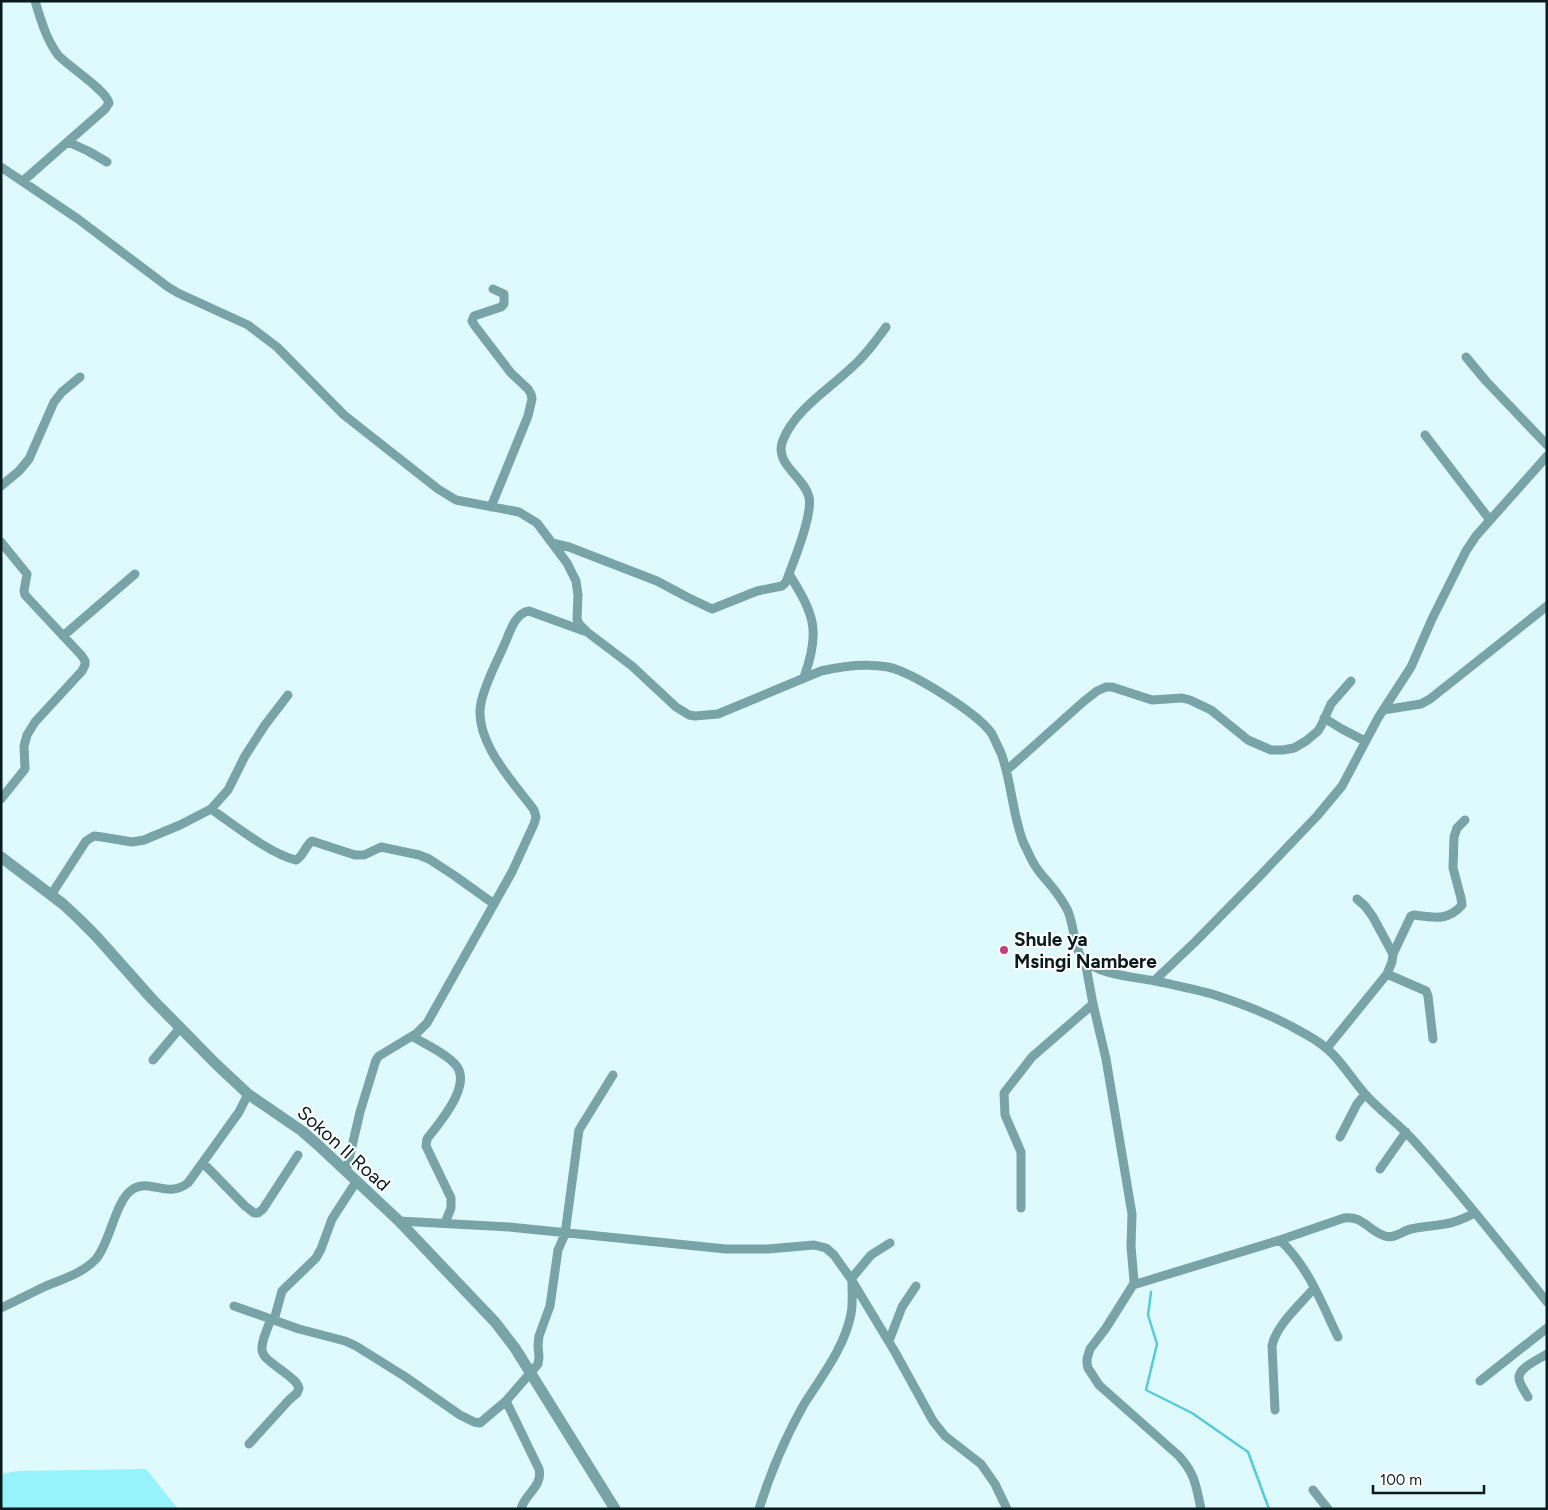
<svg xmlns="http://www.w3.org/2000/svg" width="1548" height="1510" viewBox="0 0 1548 1510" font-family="Figtree,sans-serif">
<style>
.green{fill:#96f3fc}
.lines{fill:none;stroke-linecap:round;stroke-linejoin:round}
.stream{stroke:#55ccd8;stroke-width:2.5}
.minor{stroke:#78a4a8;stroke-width:9}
.tertiary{stroke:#78a4a8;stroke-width:11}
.poi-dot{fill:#c43e7f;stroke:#fff;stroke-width:2}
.labels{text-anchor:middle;stroke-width:4;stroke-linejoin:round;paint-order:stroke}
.poi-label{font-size:19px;font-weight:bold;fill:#091b1d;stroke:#fff;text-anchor:start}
.street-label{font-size:19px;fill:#091b1d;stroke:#fff}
</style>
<rect width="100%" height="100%" fill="#dffafd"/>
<!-- green -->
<path class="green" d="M146,1469L178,1509H1V1474L19,1471Z"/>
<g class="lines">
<!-- stream -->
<path class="stream" d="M1151,1292L1148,1315L1157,1344L1146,1390L1192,1413L1248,1452L1269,1509"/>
<!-- minor -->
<path class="minor" d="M68,142L88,151L107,162
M1,167L78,219L168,287L178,293L248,325L277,347L344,415L438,489L456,500L519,512L537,523L567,563L576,581L578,595L577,619L579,624L587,632L632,666L676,707L689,715L695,716L718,714L821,671C842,666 866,663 888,667C912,672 979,714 992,734C995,740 998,747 1001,753C1012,782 1012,815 1024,844C1028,851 1031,860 1036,867C1040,874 1047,880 1052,887C1058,894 1063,902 1067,909C1074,923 1074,948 1082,958C1097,975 1134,977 1156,981C1174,985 1193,989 1212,994C1244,1004 1278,1018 1307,1035C1338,1052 1344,1070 1365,1094C1380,1111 1399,1124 1414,1141C1460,1192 1503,1247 1547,1302
M23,181L105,109L109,103C106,90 69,67 58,55C46,39 41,20 35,1
M1466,357L1486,381L1547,445
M1425,435L1490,520
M1,486L19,471L29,459L54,402L62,392L80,377
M491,507L528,416L532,399L531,394L528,389L511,373L475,326L472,321L474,316L501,307L504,304V294L493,289
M1,542L27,574L24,591L25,595L82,656L85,661V665L82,671L35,722L27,735L24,746L25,769L1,799
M552,543L569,547L657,581L687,597L712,609L757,591L782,586L786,582C793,563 813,515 809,497C804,476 773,464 783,440C795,410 828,390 851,368C865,356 875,342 886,327
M789,574C814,614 821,631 804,677
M63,636L135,574
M1383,710L1421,704L1430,699L1547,606
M1324,718L1342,729L1365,741
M1007,770L1083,702L1097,691L1106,687H1112L1152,700L1182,698L1190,700L1211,710L1248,740L1271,750H1283L1294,748L1306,741L1318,731L1322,724L1331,704L1351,681
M211,809C233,824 270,854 296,860C303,857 305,846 312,841L355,855H364L381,847L419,855L429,859L455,876L494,904
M51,895L86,841L94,836L102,837L132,842L144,840L180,825L211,809L228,790L245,756L265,725L288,695
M1393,954L1411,916L1414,915C1433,917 1447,922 1462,905L1461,898L1453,868L1454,837L1457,828L1465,820
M1085,961L1093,1004L1106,1059L1132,1214L1131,1246L1134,1281L1133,1285L1106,1328L1090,1349L1087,1359V1363L1088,1368L1099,1385L1179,1456C1195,1474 1196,1485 1201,1509
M1387,974L1426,991L1428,996L1433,1039
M1154,981L1195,942L1255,881L1317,816L1342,786L1378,718L1411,667L1432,619L1466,551L1476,536L1547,456
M412,1036C426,1045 444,1052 455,1064C474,1084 439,1123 427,1139L426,1146L451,1198V1208L445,1223
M1327,1048L1387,974L1392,962L1393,954L1373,917L1365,906L1357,899
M153,1060L180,1028
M1340,1137L1357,1104L1365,1094
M203,1163L245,1206L254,1213H258L263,1209L298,1155
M1380,1169L1406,1132
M346,1172L360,1112L376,1060L379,1056L417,1033L427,1023L512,872L534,824L536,817L534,810C513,782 473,740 481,703C485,683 497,662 505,643C510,632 515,613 529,611L584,631
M1021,1208V1152L1005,1115L1004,1093L1032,1057L1093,1004
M399,1221L509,1227L726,1249H768L814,1245L826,1248L834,1255L851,1279L895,1352L933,1421L945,1436L981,1464L995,1484L1007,1509
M1280,1240C1309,1268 1321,1302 1338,1337
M851,1279L871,1255L890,1243
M1133,1285L1280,1240L1344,1218C1362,1215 1369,1231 1385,1236C1395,1239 1402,1231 1411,1229C1424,1226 1437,1226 1450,1223C1459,1221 1467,1217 1475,1213
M234,1306L299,1329L345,1341L356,1346L404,1376L460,1415L474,1422L480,1423L506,1401L538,1364L539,1357L538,1346L539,1336L550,1306L558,1250L565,1234L579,1130L613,1075
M1,1308C16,1301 31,1293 46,1286C63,1279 83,1273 96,1259C111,1241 115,1200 133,1189C150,1178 167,1199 188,1183L239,1112L248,1094
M274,1320L282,1291L316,1258L321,1249L332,1219L356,1182
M889,1341L902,1307L916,1286
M1480,1381L1547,1328
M1528,1397C1525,1391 1519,1384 1519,1378C1518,1368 1539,1359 1547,1354
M506,1401L539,1469C543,1487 525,1493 521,1509
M1275,1410L1272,1346C1276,1325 1300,1305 1314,1288
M249,1444L289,1400L297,1393L299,1388C297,1382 294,1380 289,1376C258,1352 256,1357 271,1319
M1313,1490L1328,1509
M759,1509C770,1474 785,1438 803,1406C821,1377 844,1349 851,1314C853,1304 852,1294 852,1283"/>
<!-- tertiary -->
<path class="tertiary" d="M1,857L63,904L79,919L96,936L152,999L216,1064L248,1094L302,1131L318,1145L399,1221L436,1260L495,1322L515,1348L615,1509"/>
</g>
<!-- markers -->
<circle class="poi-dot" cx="1004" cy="950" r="5"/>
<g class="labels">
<!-- poi labels -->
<g class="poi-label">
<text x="1014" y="946">Shule ya<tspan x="1014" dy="22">Msingi Nambere</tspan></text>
</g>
<!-- street labels -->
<g class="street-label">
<text transform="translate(344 1148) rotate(42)" y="7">Sokon II Road</text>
</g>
</g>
<!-- border -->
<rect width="1548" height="1510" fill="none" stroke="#091b1d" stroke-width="5"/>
<!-- scale -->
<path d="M1373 1485v8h111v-8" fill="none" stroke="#091b1d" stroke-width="2.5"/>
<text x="1380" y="1485" font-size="15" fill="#091b1d" stroke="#ffffff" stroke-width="4" paint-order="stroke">100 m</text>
</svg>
